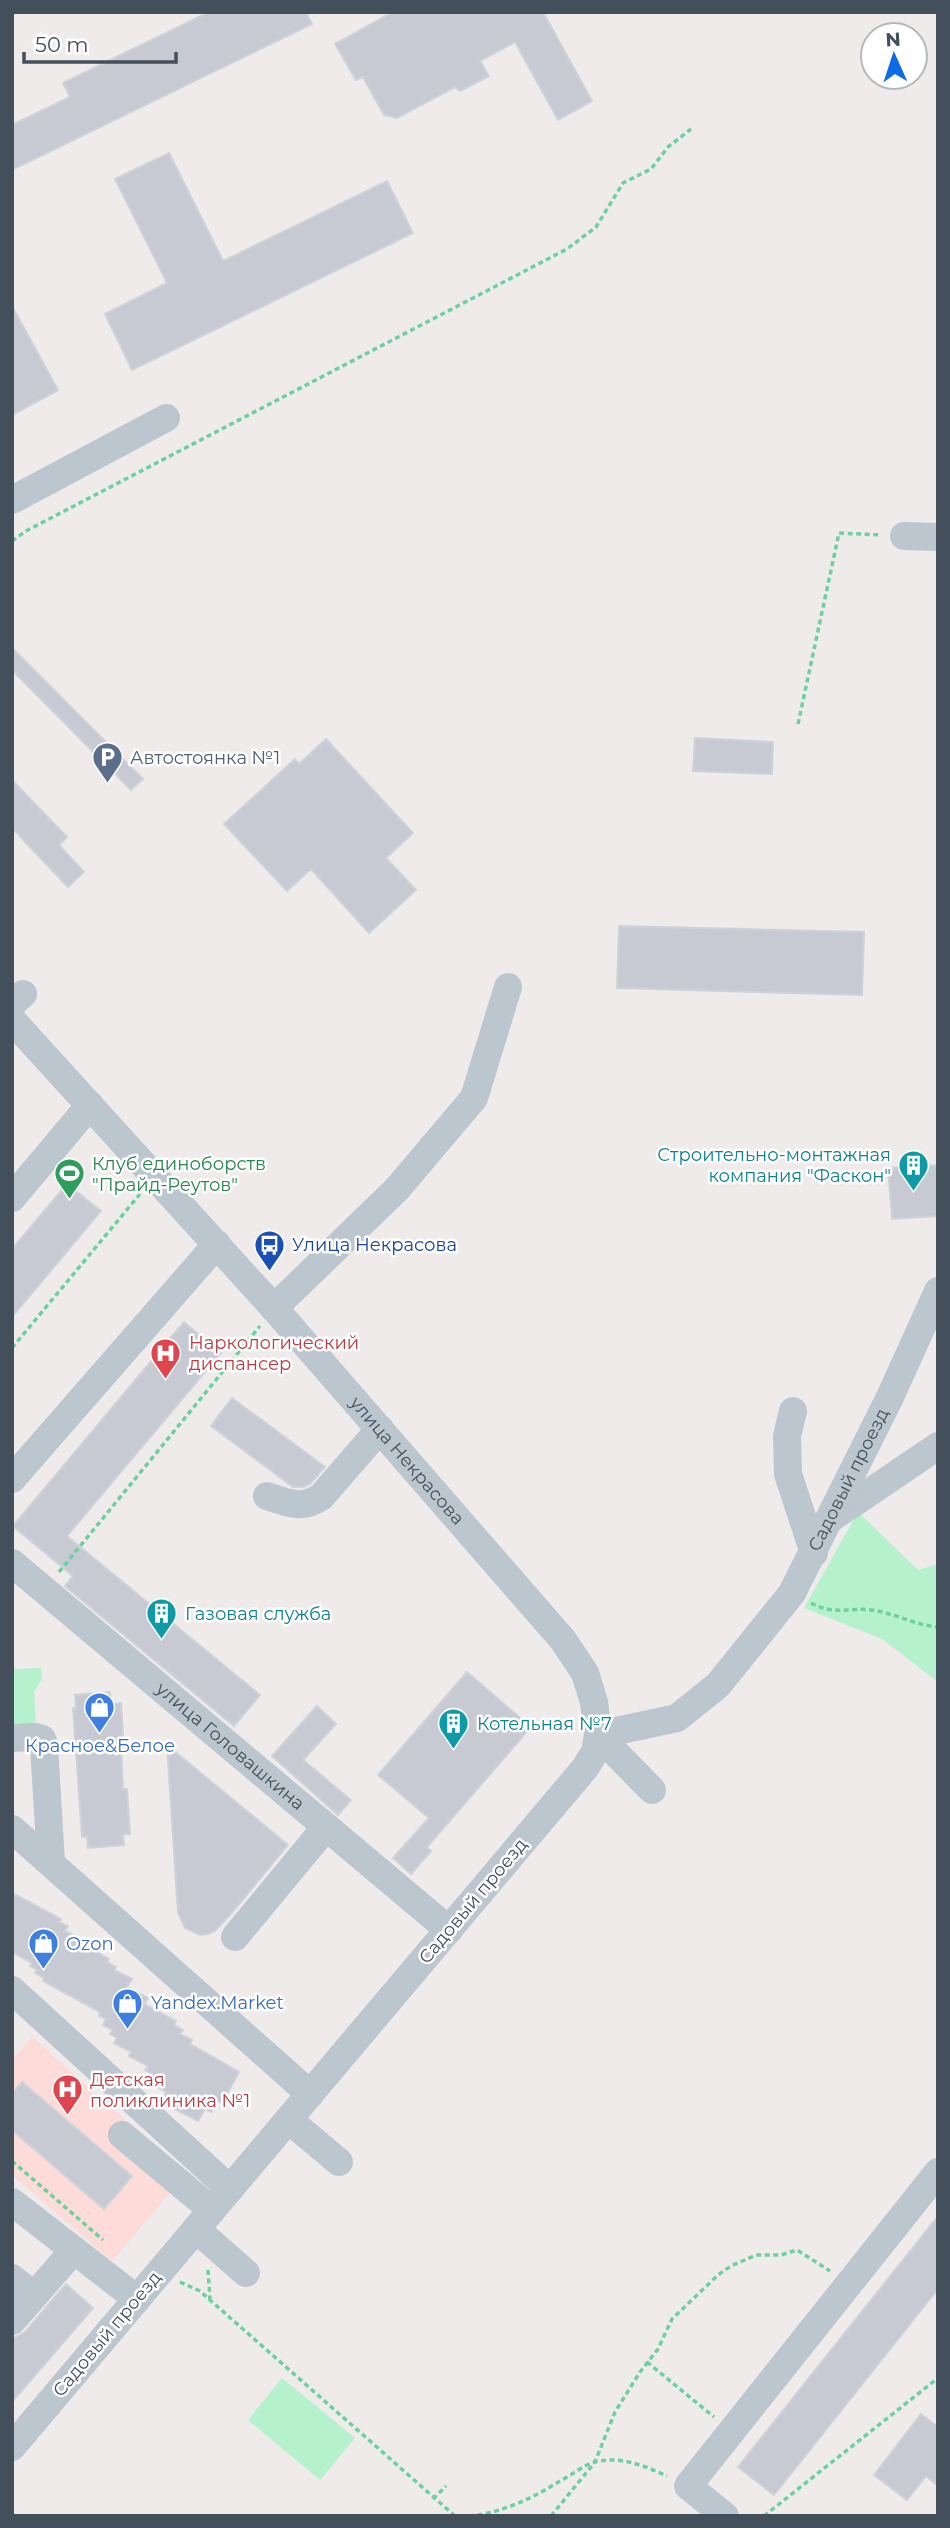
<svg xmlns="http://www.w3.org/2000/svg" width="950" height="2528" viewBox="0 0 950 2528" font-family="Montserrat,sans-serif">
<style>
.medical{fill:#fcdbd8}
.green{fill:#b5f1cd}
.building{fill:#c7cad2;stroke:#cfd2d8;stroke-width:2}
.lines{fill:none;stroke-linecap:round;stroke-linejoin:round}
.path{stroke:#6cd09f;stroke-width:3.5;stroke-dasharray:5 3.5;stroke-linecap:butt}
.minor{stroke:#bbc6cf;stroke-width:28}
.labels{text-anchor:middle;stroke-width:5;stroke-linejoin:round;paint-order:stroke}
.service-label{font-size:18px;fill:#4e5e75;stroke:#fff;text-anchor:start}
.culture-label{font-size:18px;fill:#0d838f;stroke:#fff;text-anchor:start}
.leisure-label{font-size:18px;fill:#27864d;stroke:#fff;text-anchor:start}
.transit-label{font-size:18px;fill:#164399;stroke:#fff;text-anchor:start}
.health-label{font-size:18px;fill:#be3a42;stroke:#fff;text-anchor:start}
.street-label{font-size:18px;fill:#434f5a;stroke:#fff}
.shop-label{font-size:18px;fill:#366cbe;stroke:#fff;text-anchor:start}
</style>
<rect width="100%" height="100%" fill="#efebeb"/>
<!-- medical -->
<path class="medical" d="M32,2037L186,2174L112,2261L12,2175V2060Z"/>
<!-- green -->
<path class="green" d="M858,1512L918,1570L938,1564V1682L882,1639L804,1608Z
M41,1668L42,1679L34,1692L36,1724L12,1725V1669Z
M282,2378L355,2438L320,2480L248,2420Z"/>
<!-- building -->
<path class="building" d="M209,12H306L312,24L12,170V125L70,97L63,83Z
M393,12H543L592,101L558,120L515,42L480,61L489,76L460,91L455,87L397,118L384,115L363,77L356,80L335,44Z
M169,153L223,261L387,181L413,233L132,370L105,314L167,283L115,179Z
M12,306L58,390L12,415Z
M12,648L143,779L131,790L12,670Z
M695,738L773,742L772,774L693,771Z
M326,739L413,833L386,858L416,890L369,933L311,869L287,891L224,824L295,759L299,764Z
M12,780L67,837L59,845L84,872L68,887L12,828Z
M619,926L864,932L862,995L617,988Z
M938,1165V1216L892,1219L888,1168Z
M67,1184L101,1211L12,1317V1249Z
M184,1322L221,1353L67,1536L260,1695L234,1726L65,1586L73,1576L13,1526Z
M232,1398L325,1467L310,1484L303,1487H293L211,1426Z
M467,1672L531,1727L427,1847L431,1851L411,1874L393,1858L429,1818L378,1775Z
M110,1692L111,1704L121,1703L124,1750H121L123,1789H127L130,1834H123L124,1845L88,1848L87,1837H82L73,1708H76L75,1695Z
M317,1706L336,1724L303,1760L351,1800L338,1815L272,1756Z
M167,1745L288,1845L230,1915L215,1931L208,1934L200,1935L185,1928L178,1913Z
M12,1893L61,1919L59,1922L68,1926L65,1931L77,1937L75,1940L109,1959L107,1962L116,1967L114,1970L132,1979L127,1987L148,1998L144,2004L176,2021L174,2025L183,2030L180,2034L192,2040L190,2044L239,2072L222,2103L217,2101L211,2112L205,2109L198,2121L167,2105L170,2100L164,2097L166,2092L158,2087L160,2082L150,2077L152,2074L145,2070L148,2066L129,2056L131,2052L114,2043L117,2038L110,2034L113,2030L103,2025L106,2019L99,2016L100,2012L43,1981L44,1978L35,1973L37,1970L30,1966L32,1963L12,1952Z
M22,2082L132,2176L104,2209L12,2130V2094Z
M938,2216V2289L774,2495L738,2467Z
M66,2284L93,2308L12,2402V2339L25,2332Z
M921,2414L938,2427V2486L926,2476L907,2500L874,2475Z"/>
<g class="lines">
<!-- path -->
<path class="path" d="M12,541L26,531L567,249L596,227L623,183L651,169L668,147L691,129
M798,724L839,533L881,535
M12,1348L140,1194
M59,1572L260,1326
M811,1603C836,1616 847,1607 872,1610C894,1613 915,1625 938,1627
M12,2161L103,2240
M208,2270L210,2300
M180,2282L200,2291L210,2300L455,2516
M647,2362L714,2417
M936,2426L938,2425
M433,2499L446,2486
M469,2516C502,2513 533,2498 560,2481C572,2475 586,2463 599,2461C623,2457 645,2466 667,2476
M551,2516L595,2462L615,2412L640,2372L658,2349L672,2319L718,2275L731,2266L756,2255H781L797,2250L830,2271
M764,2516L938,2378"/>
<!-- minor -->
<g class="minor">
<path d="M12,500L166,418"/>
<path d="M904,536L938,537"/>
<path d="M12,1004L23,994"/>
<path id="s1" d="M12,1020L274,1308L563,1640L585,1673L594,1702L598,1735L595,1752L585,1768L12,2447"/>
<path d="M12,1198L90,1105"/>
<path d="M274,1308L397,1189L474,1098L508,987"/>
<path d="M793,1411L787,1436L788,1474L814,1553"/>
<path d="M12,1479L217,1244"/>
<path d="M267,1496C288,1503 301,1510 321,1497L380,1429"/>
<path d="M830,1519L938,1446"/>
<path id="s2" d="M12,1563L449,1930"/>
<path id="s3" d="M598,1735L677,1718L718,1685L792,1593L890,1397L938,1291"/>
<path d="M598,1735L652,1790"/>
<path d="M12,1738L36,1737L42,1739L44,1745L51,1863"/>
<path d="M12,1829L310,2094"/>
<path d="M235,1937L326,1827"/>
<path d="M12,1990L230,2189"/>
<path d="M289,2120L339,2162"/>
<path d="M122,2135L212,2210"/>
<path d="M12,2202L137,2299"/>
<path d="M196,2229L246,2273"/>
<path d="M12,2278L34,2296"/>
<path d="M12,2321L74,2250"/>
<path d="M725,2516L688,2486L938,2172"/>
</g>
</g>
<!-- icons -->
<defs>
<symbol id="parking-pin" viewBox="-11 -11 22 30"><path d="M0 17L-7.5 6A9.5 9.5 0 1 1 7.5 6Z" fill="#5c6f8a" stroke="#fff"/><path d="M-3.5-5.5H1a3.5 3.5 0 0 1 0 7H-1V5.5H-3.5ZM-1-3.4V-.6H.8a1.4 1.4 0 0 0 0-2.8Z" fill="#fff"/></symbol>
<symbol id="building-pin" viewBox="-11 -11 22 30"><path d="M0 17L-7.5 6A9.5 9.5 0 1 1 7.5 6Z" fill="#0f9aa8" stroke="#fff"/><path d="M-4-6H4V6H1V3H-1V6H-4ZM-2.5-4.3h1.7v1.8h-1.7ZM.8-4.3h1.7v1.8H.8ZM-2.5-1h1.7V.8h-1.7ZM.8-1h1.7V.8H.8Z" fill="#fff"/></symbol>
<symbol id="stadium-pin" viewBox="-11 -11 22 30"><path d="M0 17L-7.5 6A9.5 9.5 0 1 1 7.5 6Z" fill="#2e9e5b" stroke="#fff"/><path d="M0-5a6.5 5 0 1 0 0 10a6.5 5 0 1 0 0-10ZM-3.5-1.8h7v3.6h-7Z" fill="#fff"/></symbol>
<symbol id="bus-pin" viewBox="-11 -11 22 30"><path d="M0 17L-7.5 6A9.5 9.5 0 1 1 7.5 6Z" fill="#1a4fb4" stroke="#fff"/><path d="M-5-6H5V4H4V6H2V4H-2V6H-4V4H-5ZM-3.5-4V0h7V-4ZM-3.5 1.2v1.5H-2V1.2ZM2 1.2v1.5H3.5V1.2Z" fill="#fff"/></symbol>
<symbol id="hospital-pin" viewBox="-11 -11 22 30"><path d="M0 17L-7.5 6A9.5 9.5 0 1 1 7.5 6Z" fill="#e0444e" stroke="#fff"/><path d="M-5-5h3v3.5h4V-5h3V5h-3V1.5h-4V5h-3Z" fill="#fff"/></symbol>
<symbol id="shop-pin" viewBox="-11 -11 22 30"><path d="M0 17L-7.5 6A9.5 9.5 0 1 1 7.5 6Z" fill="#3f7fe0" stroke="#fff"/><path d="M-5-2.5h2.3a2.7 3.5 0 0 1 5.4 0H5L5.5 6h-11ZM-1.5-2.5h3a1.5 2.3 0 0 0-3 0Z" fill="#fff"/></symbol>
</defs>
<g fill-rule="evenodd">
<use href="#parking-pin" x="90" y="740" width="35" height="47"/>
<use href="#building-pin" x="896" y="1148" width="35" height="47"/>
<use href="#stadium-pin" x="52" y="1156" width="35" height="47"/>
<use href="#bus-pin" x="252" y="1228" width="35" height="47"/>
<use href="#hospital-pin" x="148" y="1336" width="35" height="47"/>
<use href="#building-pin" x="144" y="1596" width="35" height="47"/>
<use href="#shop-pin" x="82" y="1690" width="35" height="47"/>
<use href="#building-pin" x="436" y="1706" width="35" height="47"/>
<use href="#shop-pin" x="26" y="1926" width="35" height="47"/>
<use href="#shop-pin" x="110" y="1986" width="35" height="47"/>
<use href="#hospital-pin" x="50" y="2072" width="35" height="47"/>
</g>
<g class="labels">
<!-- service labels -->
<g class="service-label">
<text x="130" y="764">Автостоянка №1</text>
</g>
<!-- culture labels -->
<g class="culture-label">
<text x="891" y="1161" text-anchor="end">Строительно-монтажная<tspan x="891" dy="21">компания "Фаскон"</tspan></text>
<text x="185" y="1620">Газовая служба</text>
<text x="477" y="1730">Котельная №7</text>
</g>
<!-- leisure labels -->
<g class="leisure-label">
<text x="92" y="1170">Клуб единоборств<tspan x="92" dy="21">"Прайд-Реутов"</tspan></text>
</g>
<!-- transit labels -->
<g class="transit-label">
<text x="292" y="1251">Улица Некрасова</text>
</g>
<!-- health labels -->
<g class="health-label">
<text x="189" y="1349">Наркологический<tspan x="189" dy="21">диспансер</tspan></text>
<text x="90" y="2086">Детская<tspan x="90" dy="21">поликлиника №1</tspan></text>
</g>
<!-- street labels -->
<g class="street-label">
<text dy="6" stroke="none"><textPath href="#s1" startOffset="592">улица Некрасова</textPath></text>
<text dy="6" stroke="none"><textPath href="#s3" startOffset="378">Садовый проезд</textPath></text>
<text dy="6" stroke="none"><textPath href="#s2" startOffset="285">улица Головашкина</textPath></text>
<text transform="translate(473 1901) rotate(-50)" y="6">Садовый проезд</text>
<text transform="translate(107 2334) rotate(-50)" y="6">Садовый проезд</text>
</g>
<!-- shop labels -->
<g class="shop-label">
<text x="100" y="1752" text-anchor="middle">Красное&amp;Белое</text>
<text x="66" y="1950">Ozon</text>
<text x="151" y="2009">Yandex.Market</text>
</g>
</g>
<!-- border -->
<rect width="950" height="2528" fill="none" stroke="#434f5a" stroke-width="28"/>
<!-- north arrow -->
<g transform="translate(894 56) rotate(357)"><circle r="33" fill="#ffffff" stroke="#b4b9bd" stroke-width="2"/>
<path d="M0-5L12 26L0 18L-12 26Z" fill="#0d6be7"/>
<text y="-10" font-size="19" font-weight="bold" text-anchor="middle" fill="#434f5a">N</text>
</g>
<!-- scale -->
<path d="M24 52v10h152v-10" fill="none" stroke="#434f5a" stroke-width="3.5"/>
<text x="35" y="52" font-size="21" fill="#434f5a" stroke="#ffffff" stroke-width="5" paint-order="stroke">50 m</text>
</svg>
